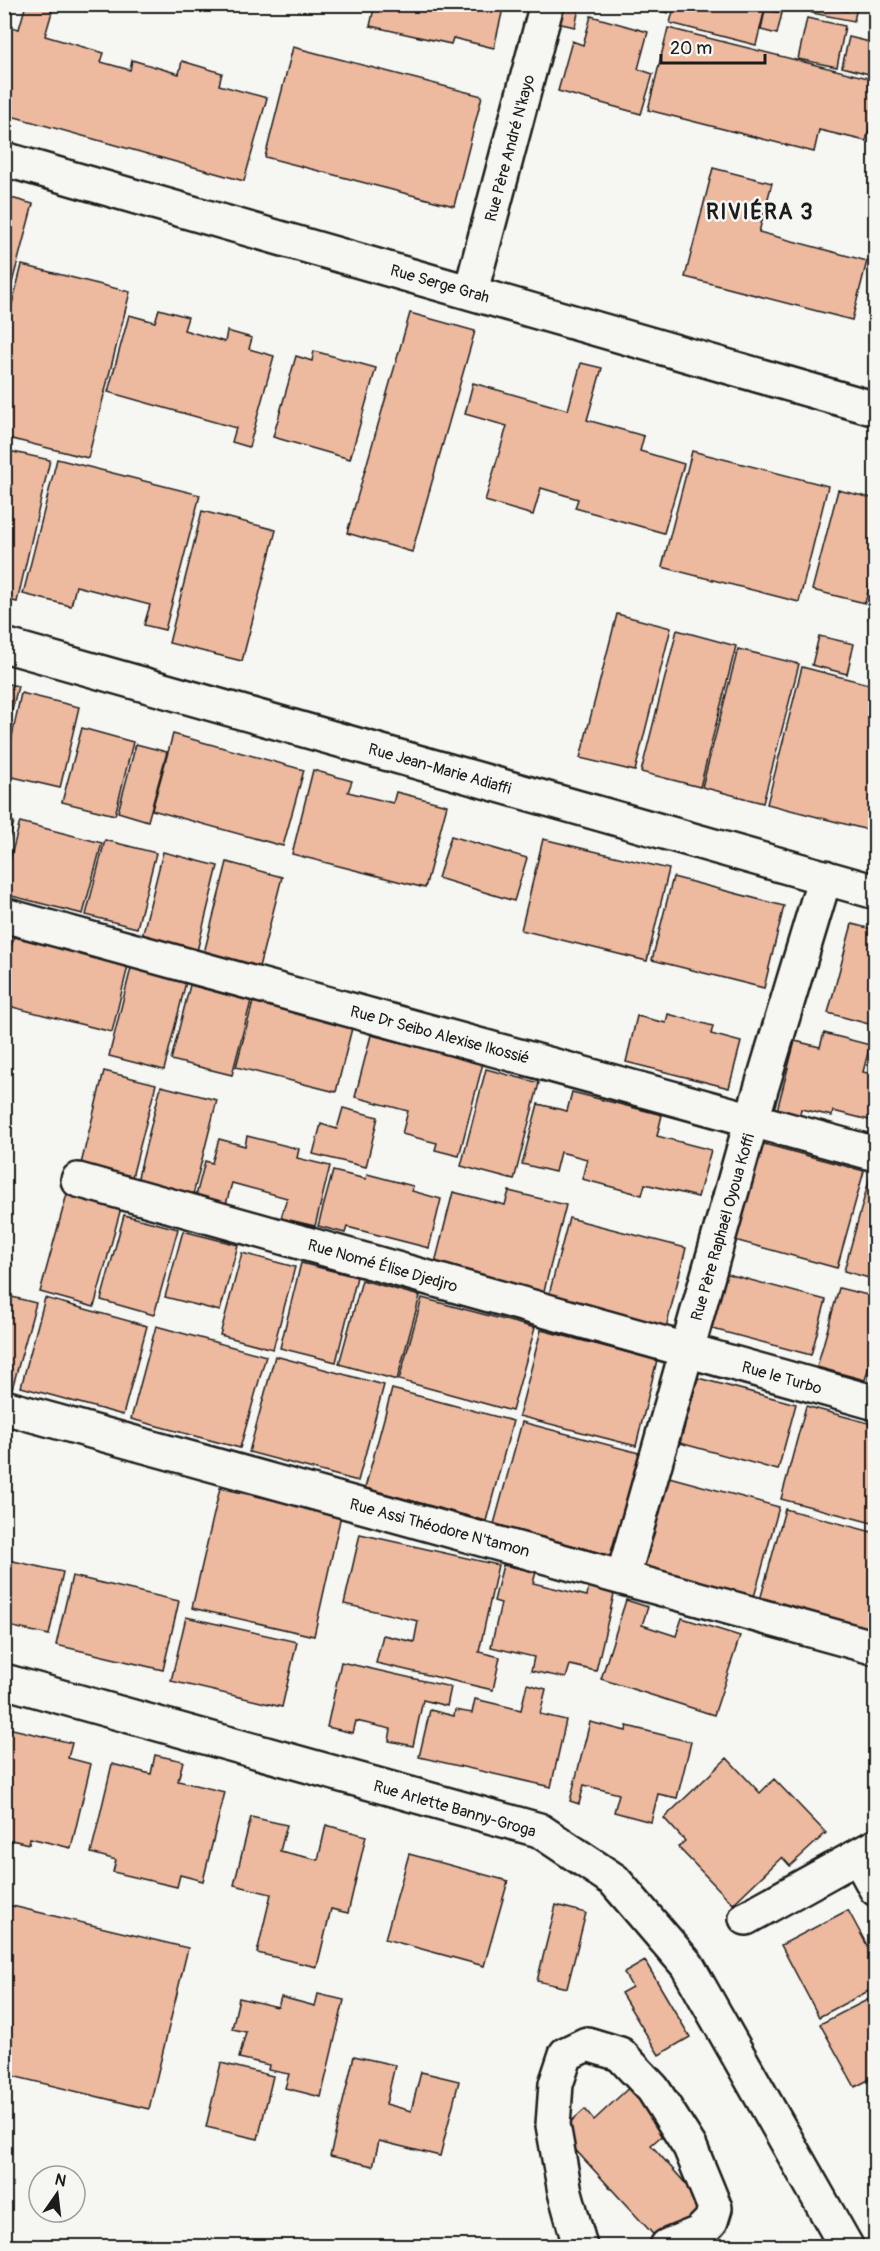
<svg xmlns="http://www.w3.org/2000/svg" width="880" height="2251" viewBox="0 0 880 2251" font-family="Pangolin,sans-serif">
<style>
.building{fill:#edb99f;stroke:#1c1c1c;stroke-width:1.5}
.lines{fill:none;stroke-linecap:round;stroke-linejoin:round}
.minor-casing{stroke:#1c1c1c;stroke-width:38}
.minor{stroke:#f6f6f2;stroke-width:33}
.labels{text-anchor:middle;stroke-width:5;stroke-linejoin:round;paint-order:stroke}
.street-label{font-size:16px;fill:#1c1c1c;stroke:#f6f6f2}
.district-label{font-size:22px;font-weight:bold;letter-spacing:1.5px;fill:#1c1c1c;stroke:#f6f6f2}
</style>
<rect width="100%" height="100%" fill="#f6f6f2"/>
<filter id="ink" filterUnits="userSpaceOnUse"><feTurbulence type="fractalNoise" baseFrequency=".0167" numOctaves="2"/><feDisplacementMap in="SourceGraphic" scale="12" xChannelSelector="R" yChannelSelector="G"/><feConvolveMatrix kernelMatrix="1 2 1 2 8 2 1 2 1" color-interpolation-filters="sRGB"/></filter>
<g filter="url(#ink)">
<!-- building -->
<path class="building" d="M26,4L54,5L45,36L104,53L101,62L130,70L132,60L179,74L182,61L222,73L219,85L267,98L244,181L4,114V25L19,29Z
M375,4H504L494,48L453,38L451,44L370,26Z
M561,4H580L575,27L557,23Z
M650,4H670L668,13L649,8Z
M675,4H766L756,45L670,23Z
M848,4L857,7L854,21L812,13L814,5L847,11Z
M765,10L782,13L777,34L761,30Z
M591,16L648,32L638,69L653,74L641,114L558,91L572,41L583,45Z
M807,18L845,26L837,67L798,59Z
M668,28L876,80V103L866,141L819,130L814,152L648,110Z
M849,37L870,42L871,37L876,39V52L869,74L842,67Z
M293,47L482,96L454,206L265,157Z
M713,168L772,183L759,232L867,261L852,320L685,277Z
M4,196L33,204L4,313Z
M22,265L130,292L88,458L4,437V335Z
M159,309L188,317L184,330L225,342L227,331L252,338L249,349L274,356L249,447L232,442L236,428L108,392L129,315L155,322Z
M410,313L475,331L412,552L347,533Z
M314,351L376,368L350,459L273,437L296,356L312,361Z
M581,363L602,368L587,420L644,436L640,451L684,464L664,533L575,508L578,499L541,488L533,515L485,501L507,426L465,414L473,383L568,410Z
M4,450L50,460L17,602L4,599Z
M692,451L828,486L799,602L662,567Z
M57,459L200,495L165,630L144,625L150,605L76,586L71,606L23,594Z
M838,490L876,499V563L865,603L812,590Z
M202,511L276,530L242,661L169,643Z
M876,588V621L868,619Z
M617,614L671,628L635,771L580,758Z
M677,630L736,646L700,787L641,772Z
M819,636L854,644L847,674L812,665Z
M738,649L799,664L763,803L702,787Z
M802,667L876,686V832L767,804Z
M4,683L18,686L4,743Z
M21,693L79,707L60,788L4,775Z
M82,728L133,742L115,815L62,802Z
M173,734L304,770L283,846L152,810Z
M136,744L167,752L148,821L118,812Z
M313,770L352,781L348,792L393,803L396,792L447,805L425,888L292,854Z
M4,819L14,822L4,857Z
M20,822L102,843L83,914L4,894V882Z
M451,836L527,858L514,901L438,878Z
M543,839L669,869L647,961L521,930Z
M105,840L156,853L137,928L86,915Z
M163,852L218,866L197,951L142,937Z
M227,862L282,877L259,967L204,953Z
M673,877L784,906L764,988L652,960Z
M852,924L876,930V1026L828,1013Z
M14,937L128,966L112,1032L4,1005V973Z
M131,968L186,982L164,1070L109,1056Z
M190,985L251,1001L232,1075L171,1060Z
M253,1002L352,1028L336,1092L236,1067Z
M668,1014L713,1026L711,1034L741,1042L729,1088L626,1062L637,1016L666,1023Z
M824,1033L870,1045L863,1072L876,1075L873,1121L833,1111L832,1116L801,1109L799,1119L776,1114L795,1041L820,1047Z
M371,1035L483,1063L459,1156L435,1150L437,1143L402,1134L408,1111L355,1097Z
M486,1069L539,1083L514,1180L461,1166Z
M104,1071L156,1084L131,1181L80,1168Z
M161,1086L217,1100L192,1199L136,1185Z
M572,1092L662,1115L657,1136L711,1150L698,1197L645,1184L642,1195L582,1179L587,1159L560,1152L555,1172L522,1164L538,1104L567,1111Z
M343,1108L378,1117L366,1167L313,1154L321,1124L337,1129Z
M247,1136L299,1149L297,1158L330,1166L315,1226L281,1218L287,1198L232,1183L226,1204L196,1196L205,1161L212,1163L219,1139L245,1146Z
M757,1142L864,1171L837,1268L731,1239Z
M333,1171L366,1179L367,1174L413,1186L412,1191L441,1199L429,1248L347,1227L345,1233L318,1226Z
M871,1173L876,1174V1280L844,1271Z
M70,1183L124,1197L94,1307L40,1292Z
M509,1191L566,1205L543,1295L434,1267L453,1192L505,1205Z
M124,1215L178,1229L154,1315L101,1300Z
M569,1218L686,1248L666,1328L548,1298Z
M183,1231L238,1245L220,1311L165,1297Z
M242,1253L295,1267L273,1349L220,1335Z
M301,1263L357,1277L336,1362L280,1348Z
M724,1273L826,1300L811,1355L709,1328Z
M362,1280L420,1296L397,1380L339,1364Z
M839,1288L876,1297V1342L865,1380L817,1367Z
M4,1295L36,1303L10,1396L4,1394Z
M45,1298L147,1326L123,1415L21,1387Z
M422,1298L535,1328L512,1411L399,1380Z
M156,1326L266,1356L240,1448L131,1419Z
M541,1330L657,1360L636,1446L519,1416Z
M275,1356L384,1385L358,1481L249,1452Z
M698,1378L796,1404L778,1470L680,1443Z
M392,1389L513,1421L486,1521L365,1488Z
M806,1406L876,1425V1524L781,1499Z
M522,1422L639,1453L612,1556L494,1524Z
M658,1474L779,1507L754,1597L633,1564Z
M220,1488L341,1515L314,1636L192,1608Z
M785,1509L876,1533V1600L868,1629L760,1600Z
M360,1534L498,1565L479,1652L500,1657L493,1690L376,1663L383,1635L414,1642L418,1621L344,1604Z
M4,1559L63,1572L49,1635L4,1625Z
M503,1565L536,1572L533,1583L587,1596L589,1584L615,1590L596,1671L570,1665L566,1678L531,1671L534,1657L491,1647L501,1603L494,1601Z
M72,1576L179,1601L163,1670L56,1645Z
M626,1600L648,1607L642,1625L676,1636L682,1618L740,1636L714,1715L601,1679Z
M186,1617L297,1642L282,1707L171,1681Z
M341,1662L451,1687L447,1706L423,1700L413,1746L389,1741L391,1729L356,1721L353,1733L327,1727Z
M527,1684L546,1689L540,1714L566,1720L551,1787L419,1757L430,1710L454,1716L455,1710L472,1713L475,1699L521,1710Z
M590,1722L626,1731L627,1726L691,1742L677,1798L658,1794L651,1822L614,1812L619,1794L584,1785L579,1804L570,1801Z
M4,1727L72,1743L68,1758L91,1764L71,1848L30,1838L29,1844L11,1840L8,1851L4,1850Z
M155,1755L183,1761L178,1781L225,1792L203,1881L180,1875L177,1887L113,1872L116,1860L91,1853L112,1764L151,1774Z
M727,1758L760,1793L774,1779L826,1833L790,1866L782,1857L733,1904L678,1847L685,1841L664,1818Z
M251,1817L287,1825L280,1851L318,1860L326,1825L366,1836L348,1913L331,1909L317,1967L257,1953L271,1894L234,1885Z
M409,1854L508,1881L484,1966L385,1939Z
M4,1904L188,1948L149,2109L4,2074Z
M556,1905L586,1913L567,1988L537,1981Z
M848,1910L876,1962V1987L819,2017L781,1945Z
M645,1961L690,2037L659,2055L621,1993L632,1987L624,1973Z
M318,1994L344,2000L321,2097L285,2088L289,2074L268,2070L269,2065L239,2058L246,2032L232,2029L239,1998L278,2007L281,1997L315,2006Z
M869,1999L876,2011V2076L855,2087L820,2024Z
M354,2056L395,2065L386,2104L411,2111L421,2072L459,2081L440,2156L379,2141L373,2166L330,2156Z
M221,2063L273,2076L258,2139L206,2127Z
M634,2083L673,2126L651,2145L705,2205L662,2244L559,2132L585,2109L594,2120Z"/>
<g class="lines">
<defs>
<path id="minor" d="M4,159L876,409
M471,291L547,4
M4,645L876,892
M4,915L876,1154
M78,1180L876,1403
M4,1407L876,1648
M623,1577L752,1119L825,877
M4,1681L539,1830L614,1880L687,1965L846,2246
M858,1856L876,1889
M746,1918L876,1846
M580,2246L565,2192L553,2125L556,2084L566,2054L587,2044L620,2054L653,2089L690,2147L715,2208L711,2221L699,2233L667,2246"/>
</defs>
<!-- minor casing -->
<use href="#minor" class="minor-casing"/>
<!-- minor -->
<use href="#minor" class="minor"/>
</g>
</g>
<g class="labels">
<!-- street labels -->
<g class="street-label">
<text transform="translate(509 148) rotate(-75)" y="6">Rue Père André N'kayo</text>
<text transform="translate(440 283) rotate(16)" y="6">Rue Serge Grah</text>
<text transform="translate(440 768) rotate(16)" y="6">Rue Jean-Marie Adiaffi</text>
<text transform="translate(440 1034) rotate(15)" y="6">Rue Dr Seibo Alexise Ikossié</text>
<text transform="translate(722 1227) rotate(-74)" y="6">Rue Père Raphaël Oyoua Koffi</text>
<text transform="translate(383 1265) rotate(16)" y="6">Rue Nomé Élise Djedjro</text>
<text transform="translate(782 1377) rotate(16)" y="6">Rue le Turbo</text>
<text transform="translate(440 1527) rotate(15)" y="6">Rue Assi Théodore N'tamon</text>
<text transform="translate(455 1808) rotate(16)" y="6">Rue Arlette Banny-Groga</text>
</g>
<!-- district labels -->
<g class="district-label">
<text x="760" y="219">RIVIÉRA 3</text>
</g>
</g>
<!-- margin -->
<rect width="880" height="2251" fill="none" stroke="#f6f6f2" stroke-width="24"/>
<rect x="12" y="12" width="856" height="2227" fill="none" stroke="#1c1c1c" stroke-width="2" filter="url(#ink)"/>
<!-- north arrow -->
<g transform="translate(57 2194) rotate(14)"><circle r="28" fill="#f6f6f2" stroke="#9f9f9c" stroke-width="1.5"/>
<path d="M0-4.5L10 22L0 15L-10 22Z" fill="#1c1c1c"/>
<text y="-9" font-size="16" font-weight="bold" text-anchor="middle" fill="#1c1c1c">N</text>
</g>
<!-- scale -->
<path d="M661 54v9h104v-9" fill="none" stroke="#1c1c1c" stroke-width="3"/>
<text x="670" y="54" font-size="18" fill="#1c1c1c" stroke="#f6f6f2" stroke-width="4.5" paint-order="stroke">20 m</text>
</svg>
